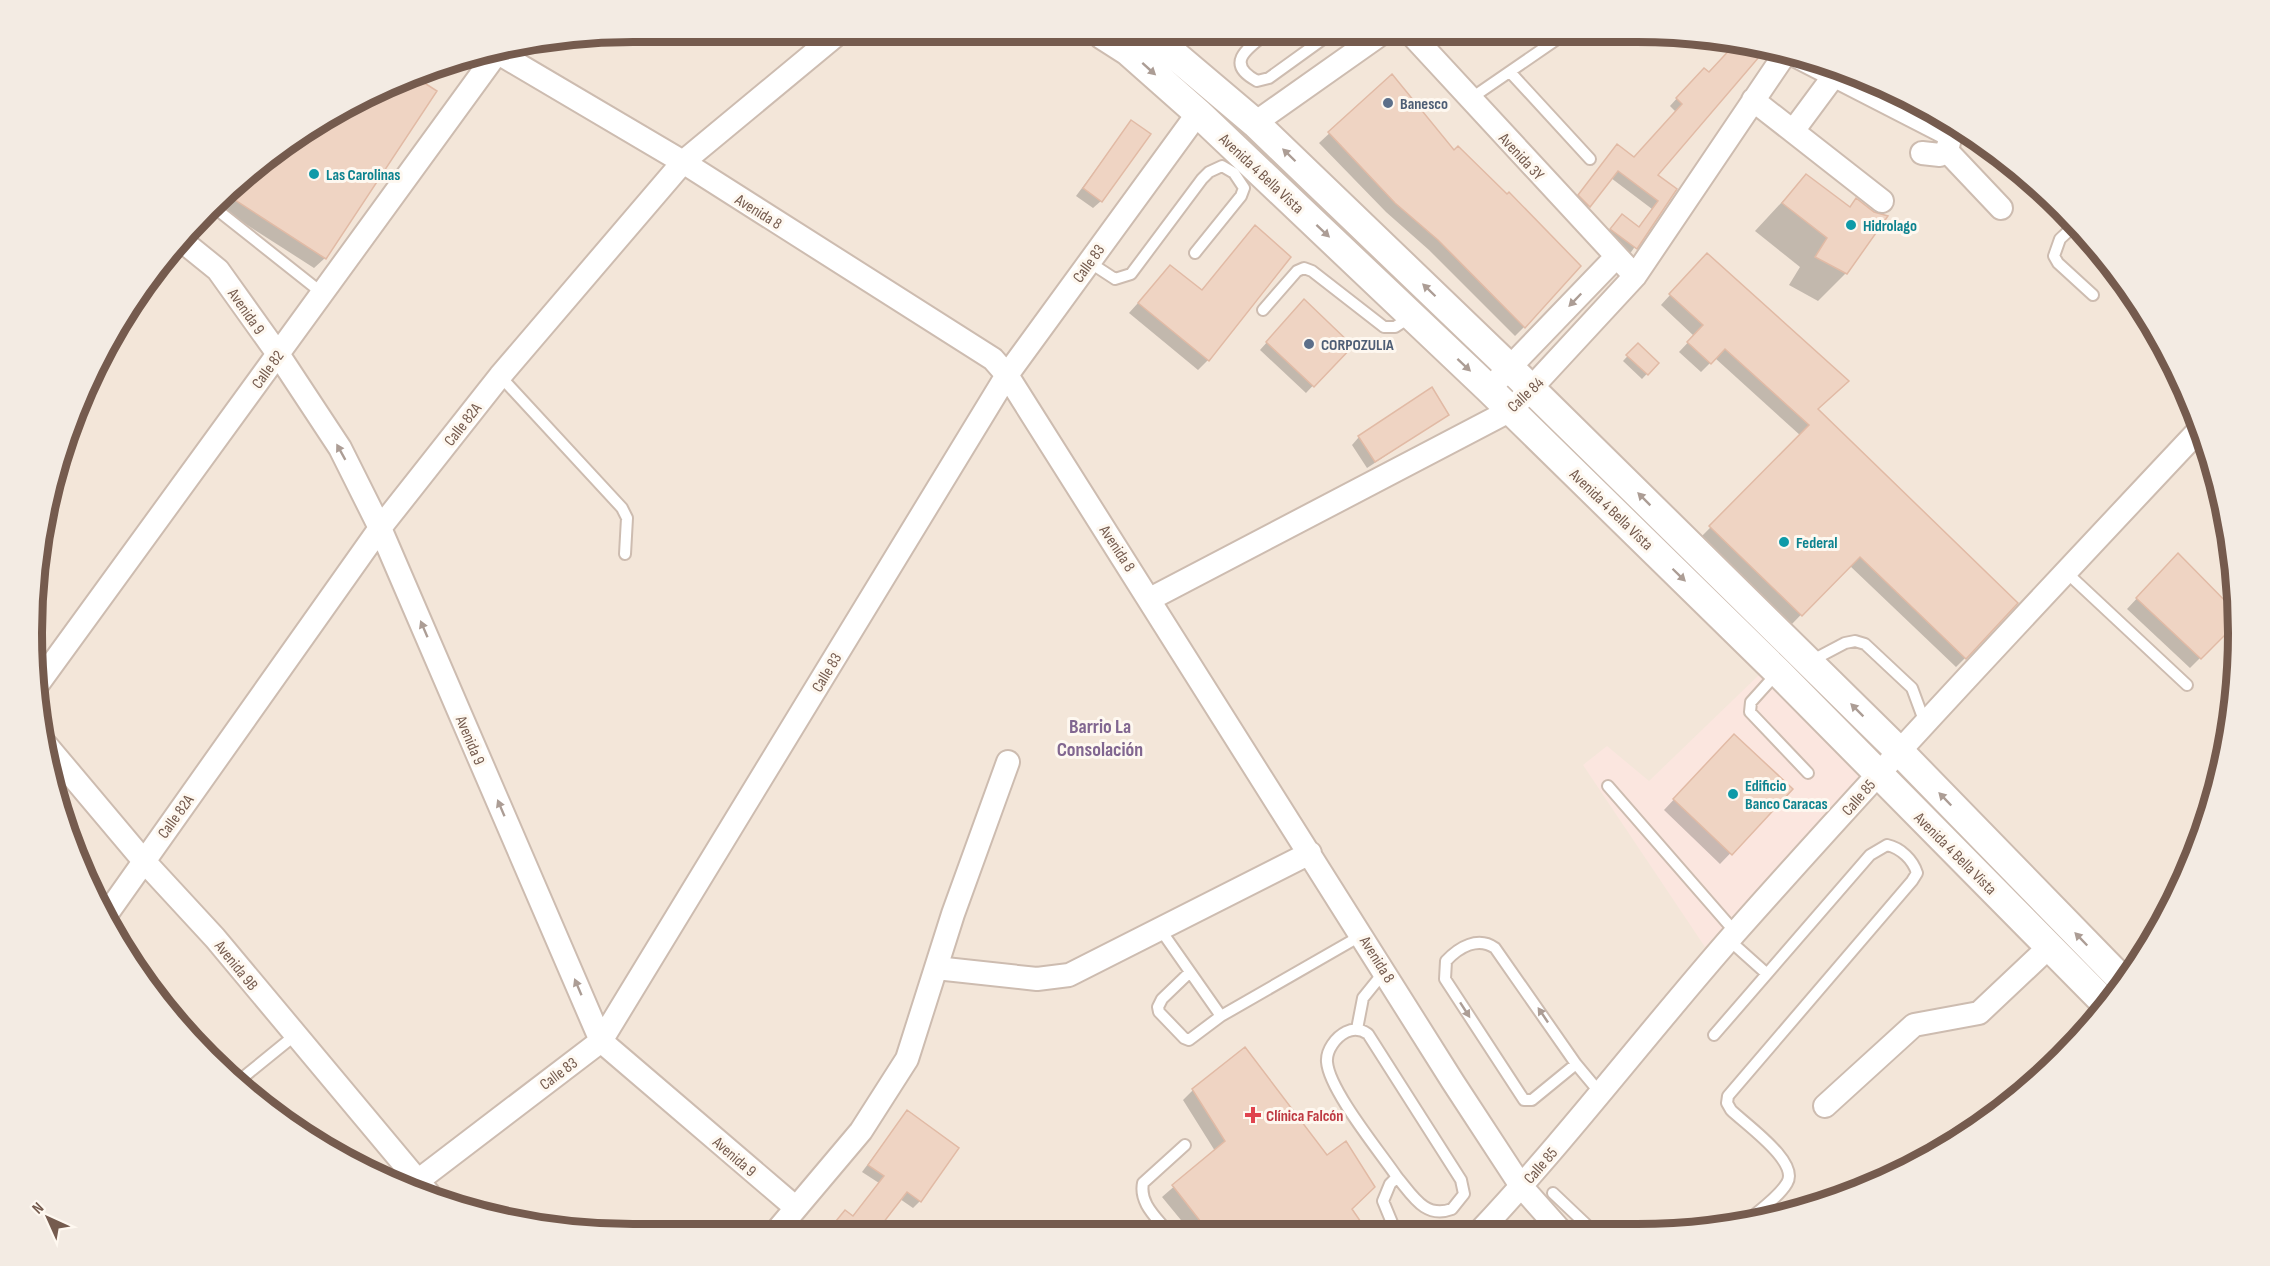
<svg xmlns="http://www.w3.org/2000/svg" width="2270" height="1266" viewBox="0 0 2270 1266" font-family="'Sofia Sans Condensed',sans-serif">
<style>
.residential{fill:#f3e6d9}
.commercial{fill:#fbe6df}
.shadow{fill:#0003}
.building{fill:#efd4c3;stroke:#e1baa5;stroke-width:1.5}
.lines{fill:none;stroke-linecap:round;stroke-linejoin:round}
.service-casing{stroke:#cdbcb0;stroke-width:14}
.minor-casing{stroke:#cdbcb0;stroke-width:26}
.tertiary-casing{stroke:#cdbcb0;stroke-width:32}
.service{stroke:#fff;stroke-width:10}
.minor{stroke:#fff;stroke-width:22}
.tertiary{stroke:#fff;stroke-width:28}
.oneway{fill:#ac9d95}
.service-dot{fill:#5c6f8a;stroke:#fef8f0;stroke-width:2}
.culture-dot{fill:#0f9aa8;stroke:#fef8f0;stroke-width:2}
.health-dot{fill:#e0444e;stroke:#fef8f0;stroke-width:2}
.labels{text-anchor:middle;stroke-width:6;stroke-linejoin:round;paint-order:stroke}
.service-label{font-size:16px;font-weight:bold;fill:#4e5e75;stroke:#fef8f0;text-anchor:start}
.street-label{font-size:16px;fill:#755b4e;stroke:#fef8f0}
.culture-label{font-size:16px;font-weight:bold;fill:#0d838f;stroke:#fef8f0;text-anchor:start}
.health-label{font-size:16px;font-weight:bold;fill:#be3a42;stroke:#fef8f0;text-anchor:start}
.quarter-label{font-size:20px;font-weight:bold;fill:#816690;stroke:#fef8f0}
.rim{fill:none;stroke:#755b4e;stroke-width:8}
</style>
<rect width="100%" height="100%" fill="#fbf4ea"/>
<!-- residential -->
<path class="residential" d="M1676,33L1830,63L1938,112L2034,181L2114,267L2177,367L2218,478L2237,594L2233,712L2206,827L2158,934L2063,1058L1971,1133L1831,1202L1715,1229L594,1233L477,1214L332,1154L237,1085L181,1029L112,934L77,863L43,751L33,672L37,555L52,477L93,367L133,299L207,208L267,156L367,94L440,63L554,37Z"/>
<!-- commercial -->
<path class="commercial" d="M1761,673L1864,775L1705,947L1583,765L1607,746L1649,781Z"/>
<!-- shadow -->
<path class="shadow" d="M1709,74L1656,175L1675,190L1629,255L1604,237L1622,216L1638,228L1652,209L1611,178L1582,214L1572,203L1617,146L1634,158L1676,112L1670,106L1696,77Z
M410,76L435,91L325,258L314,268L213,203L267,156L367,94Z
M1391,76L1524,327L1515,336L1429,250L1386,212L1319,143Z
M1131,122L1101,201L1093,208L1076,196Z
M1806,176L1849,208L1857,200L1846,273L1818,301L1789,285L1800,267L1755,231Z
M1255,227L1208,360L1198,370L1129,313L1170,267L1201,292Z
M1698,264L1816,409L1965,658L1956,667L1849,565L1792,624L1701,537L1801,436L1715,358L1701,372L1679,352L1694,336L1661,305Z
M1297,308L1350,346L1306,393L1260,350Z
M1638,345L1657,363L1642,379L1623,361Z
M1447,415L1367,468L1352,445L1359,437Z
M2168,565L2237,615L2236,622L2190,668L2127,609Z
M1724,746L1791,790L1720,864L1664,810Z
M1193,1090L1350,1209L1366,1231H1190L1162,1197L1215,1151L1183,1100Z
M907,1112L920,1201L913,1208L900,1199L874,1232H828L839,1218L852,1217L879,1183L862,1172Z"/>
<!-- building -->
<path class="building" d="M1735,44L1765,50L1658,175L1677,189L1637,249L1610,229L1622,214L1639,227L1658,201L1618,171L1590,207L1578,195L1617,144L1634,157L1682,104L1676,98L1704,68L1709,72Z
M1392,74L1454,150L1458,146L1507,194L1509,192L1581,266L1525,328L1438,240L1395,203L1328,132Z
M412,75L437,91L326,259L224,193L267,156L367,94Z
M1131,120L1151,134L1102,202L1083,188Z
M1806,174L1850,207L1856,198L1874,212L1888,216L1847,274L1815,257L1827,238L1782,203Z
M1255,225L1291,257L1209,361L1138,303L1170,265L1202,290Z
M1707,253L1849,381L1818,409L2018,603L1966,659L1860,557L1802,616L1709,526L1809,425L1725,349L1711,364L1687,342L1703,325L1669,294Z
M1304,299L1353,346L1314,387L1266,342Z
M1638,343L1659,363L1648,375L1626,355Z
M1432,387L1449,415L1375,462L1358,436Z
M2178,553L2237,613L2236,624L2201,659L2136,598Z
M1734,734L1793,789L1732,855L1673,799Z
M1245,1047L1327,1155L1346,1141L1375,1187L1352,1209L1367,1231H1208L1172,1185L1225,1141L1192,1089Z
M907,1110L959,1148L921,1202L907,1192L876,1232H827L845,1210L853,1216L884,1176L868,1165Z"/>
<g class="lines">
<defs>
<path id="service" d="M1266,34C1246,49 1225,64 1257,81L1269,78L1330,34
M429,68H438L448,61
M1510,72L1590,159
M1470,99L1566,33
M211,205L322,293
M2075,225L2060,239L2054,256L2058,263L2093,295
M1089,262L1115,279L1131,274L1202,179L1209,172L1222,166L1234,173L1244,188L1241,196L1195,253
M1263,310L1297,271L1304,268L1312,271L1384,327H1395L1412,316
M500,376L622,508L627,518L625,554
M2066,572L2187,685
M1809,662L1845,643L1855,641L1865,644L1912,688L1925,723
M1778,672L1751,702L1750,712L1808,773
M1608,786L1736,933
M1160,929L1221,1016L1362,935
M1729,940L1767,974
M1189,973L1162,999L1158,1007L1159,1012L1184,1038L1189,1040L1221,1016
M1357,1029L1363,998L1384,972
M1714,1035L1870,855L1887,845C1901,848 1913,860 1917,873L1912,881L1728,1096L1727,1103L1731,1110C1745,1124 1800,1162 1787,1183C1778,1198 1758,1211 1746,1222
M1576,1064L1532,1100H1524L1445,979L1446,961C1459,947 1478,936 1495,948L1576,1064L1601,1094
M235,1084L294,1036
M1553,1193L1592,1230
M1395,1230L1383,1201L1390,1184L1397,1177C1380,1152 1329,1090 1327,1062C1326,1050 1336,1037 1346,1032C1354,1028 1361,1029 1368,1034L1461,1180L1464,1194L1452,1209C1425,1219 1413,1196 1397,1177
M1167,1231C1156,1217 1139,1203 1143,1183L1185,1145"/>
<path id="minor" d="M1411,34L1635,276
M495,51L683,162L993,359L1007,375L1453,1082L1521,1186L1560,1230
M1798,57L1946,133L1950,138L1947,151L1940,155L1922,153
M1753,100L1882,201
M1255,123L1381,34
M1793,131L1833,77
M1947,151L2001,208
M181,240L218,270L278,354L340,448L380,528L601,1041L795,1207
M1489,389L1616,257
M1150,599L1511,410L1635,276L1785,54
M35,688L499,50
M42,740L143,860L215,938L429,1194
M104,918L380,528L500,376L683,162L835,36
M936,968L1037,979L1069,975L1310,853
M1825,1106L1914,1025L1979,1013L2049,947
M411,1186L601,1041L1007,375L1198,113
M1481,1230C1570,1135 1648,1032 1734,934C1886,763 2043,596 2200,429
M775,1233L861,1131L907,1059L953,914L1008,762"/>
<path id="tertiary" d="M1103,35L1128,51L1198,113L1489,389L1778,672L2105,1003
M1151,35L1255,123L1510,368L1899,751L2122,980"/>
</defs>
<!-- service casing -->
<use href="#service" class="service-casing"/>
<!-- minor casing -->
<use href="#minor" class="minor-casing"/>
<!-- tertiary casing -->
<use href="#tertiary" class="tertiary-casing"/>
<!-- service -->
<use href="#service" class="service"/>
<!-- minor -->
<use href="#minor" class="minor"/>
<!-- tertiary -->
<use href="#tertiary" class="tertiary"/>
</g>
<!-- one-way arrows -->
<defs><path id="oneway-solid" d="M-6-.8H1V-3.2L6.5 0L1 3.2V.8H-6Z" transform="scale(1.5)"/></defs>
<g class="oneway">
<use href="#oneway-solid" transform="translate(1149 69) rotate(42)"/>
<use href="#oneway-solid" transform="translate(1289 155) rotate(-136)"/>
<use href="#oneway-solid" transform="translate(1323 231) rotate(43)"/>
<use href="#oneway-solid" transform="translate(1429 290) rotate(-136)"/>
<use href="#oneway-solid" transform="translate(1575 300) rotate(134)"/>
<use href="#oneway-solid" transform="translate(1464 365) rotate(43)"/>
<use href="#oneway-solid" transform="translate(341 452) rotate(-119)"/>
<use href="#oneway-solid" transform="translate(1644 499) rotate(-135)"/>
<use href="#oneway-solid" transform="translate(1679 575) rotate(44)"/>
<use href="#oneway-solid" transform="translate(424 629) rotate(-113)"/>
<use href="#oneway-solid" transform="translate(1857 710) rotate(-135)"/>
<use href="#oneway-solid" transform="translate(1945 799) rotate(-134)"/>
<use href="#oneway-solid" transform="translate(501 808) rotate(-113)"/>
<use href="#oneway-solid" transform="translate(2081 939) rotate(-134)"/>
<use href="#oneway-solid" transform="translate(578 987) rotate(-113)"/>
<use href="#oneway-solid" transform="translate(1465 1010) rotate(57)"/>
<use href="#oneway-solid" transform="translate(1543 1015) rotate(-124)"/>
</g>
<!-- markers -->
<g class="service-dot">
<circle cx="1388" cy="103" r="6"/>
<circle cx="1309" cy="344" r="6"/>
</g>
<g class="culture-dot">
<circle cx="314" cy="174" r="6"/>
<circle cx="1851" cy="225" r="6"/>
<circle cx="1784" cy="542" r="6"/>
<circle cx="1733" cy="794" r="6"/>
</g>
<path class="health-dot" d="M1250 1106h6v6h6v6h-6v6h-6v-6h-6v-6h6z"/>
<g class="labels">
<!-- service labels -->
<g class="service-label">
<text x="1400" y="109">Banesco</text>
<text x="1321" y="350">CORPOZULIA</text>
</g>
<!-- street labels -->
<g class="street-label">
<text transform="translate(1522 156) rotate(47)" y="6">Avenida 3Y</text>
<text transform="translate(1262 173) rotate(43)" y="6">Avenida 4 Bella Vista</text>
<text transform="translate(759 211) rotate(32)" y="6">Avenida 8</text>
<text transform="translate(1088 263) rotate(-54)" y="6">Calle 83</text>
<text transform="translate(247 311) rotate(55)" y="6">Avenida 9</text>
<text transform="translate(267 369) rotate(-54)" y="6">Calle 82</text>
<text transform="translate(1525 394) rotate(-43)" y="6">Calle 84</text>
<text transform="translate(462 424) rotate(-52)" y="6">Calle 82A</text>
<text transform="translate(1612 509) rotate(44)" y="6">Avenida 4 Bella Vista</text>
<text transform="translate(1118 548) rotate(57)" y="6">Avenida 8</text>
<text transform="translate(826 672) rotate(-59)" y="6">Calle 83</text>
<text transform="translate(471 740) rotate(67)" y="6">Avenida 9</text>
<text transform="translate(1858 797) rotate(-49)" y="6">Calle 85</text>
<text transform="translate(175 816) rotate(-54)" y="6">Calle 82A</text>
<text transform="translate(1956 853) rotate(45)" y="6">Avenida 4 Bella Vista</text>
<text transform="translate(1378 959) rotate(58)" y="6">Avenida 8</text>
<text transform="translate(237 965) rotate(51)" y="6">Avenida 9B</text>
<text transform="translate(558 1073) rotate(-37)" y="6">Calle 83</text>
<text transform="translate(735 1156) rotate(41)" y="6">Avenida 9</text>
<text transform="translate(1540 1165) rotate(-49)" y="6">Calle 85</text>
</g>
<!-- culture labels -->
<g class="culture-label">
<text x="326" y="180">Las Carolinas</text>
<text x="1863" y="231">Hidrolago</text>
<text x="1796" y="548">Federal</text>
<text x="1745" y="791">Edificio<tspan x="1745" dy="18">Banco Caracas</tspan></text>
</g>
<!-- health labels -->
<g class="health-label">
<text x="1266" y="1121">Clínica Falcón</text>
</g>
<!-- quarter labels -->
<g class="quarter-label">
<text x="1100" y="733">Barrio La<tspan x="1100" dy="23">Consolación</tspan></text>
</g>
</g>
<!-- crop -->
<path d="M0 0H2270V1266H0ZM633 42H1637A591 591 0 0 1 2228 633V633A591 591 0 0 1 1637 1224H633A591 591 0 0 1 42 633V633A591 591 0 0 1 633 42Z" fill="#f3ebe3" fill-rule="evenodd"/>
<path class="rim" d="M633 42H1637A591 591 0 0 1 2228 633V633A591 591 0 0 1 1637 1224H633A591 591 0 0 1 42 633V633A591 591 0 0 1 633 42Z"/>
<!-- north arrow -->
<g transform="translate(48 1218) rotate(315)" stroke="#fef8f0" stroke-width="4.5" paint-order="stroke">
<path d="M0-4.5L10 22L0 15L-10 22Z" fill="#755b4e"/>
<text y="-9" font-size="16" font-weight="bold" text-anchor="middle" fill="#755b4e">N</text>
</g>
</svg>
